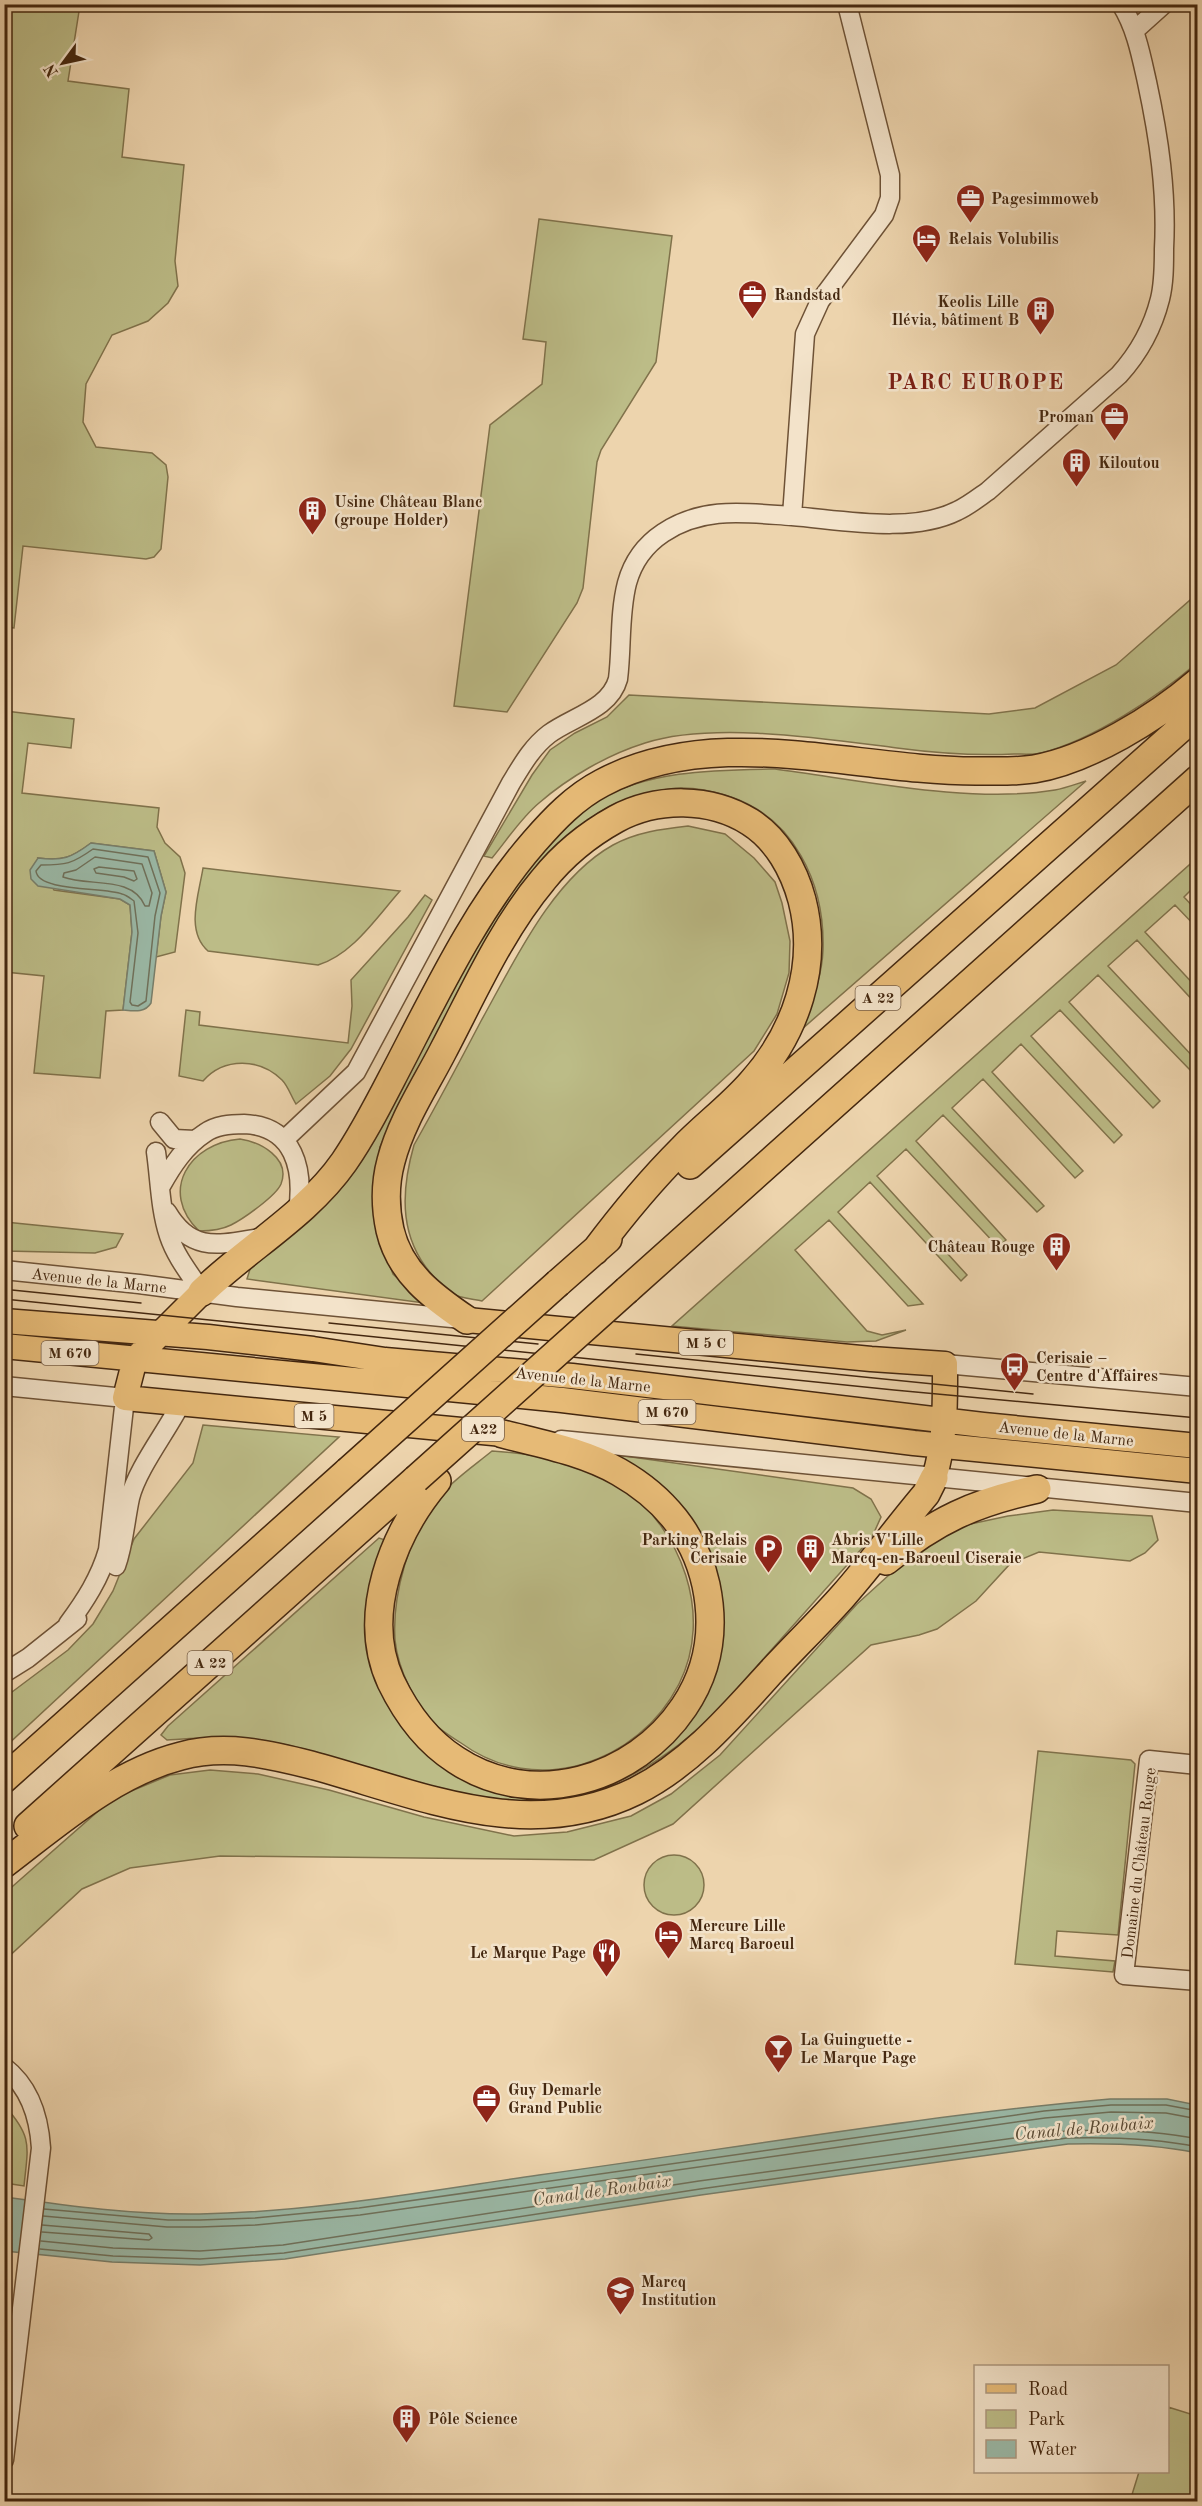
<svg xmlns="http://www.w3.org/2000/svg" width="1202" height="2506" viewBox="0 0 1202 2506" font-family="'Old Standard TT',serif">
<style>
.green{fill:#bcbc87;stroke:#80724b;stroke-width:1.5}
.water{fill:#9ab8a6;stroke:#787e6a;stroke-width:1.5}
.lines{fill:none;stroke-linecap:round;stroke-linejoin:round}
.shore{stroke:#6f705a;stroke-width:1.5}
.minor-casing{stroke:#6e5236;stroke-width:21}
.major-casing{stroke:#44270f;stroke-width:27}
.highway-casing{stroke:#44270f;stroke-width:30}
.minor{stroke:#f3e3ca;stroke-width:18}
.major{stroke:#e6ba76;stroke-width:24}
.highway{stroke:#e6ba76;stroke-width:27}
.tram{stroke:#44270f;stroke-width:1.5}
.highway-bridge-casing{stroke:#44270f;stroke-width:30;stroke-linecap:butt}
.highway-bridge{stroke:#e6ba76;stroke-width:27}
.labels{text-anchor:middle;stroke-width:5;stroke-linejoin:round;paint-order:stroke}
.shield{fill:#f3e3ca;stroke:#785f47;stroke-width:1.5}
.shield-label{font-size:15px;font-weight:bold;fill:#44270f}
.poi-label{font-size:16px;font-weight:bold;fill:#44270f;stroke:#f3e3ca;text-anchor:start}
.street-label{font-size:16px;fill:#44270f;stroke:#f3e3ca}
.water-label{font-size:18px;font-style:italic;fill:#5a4b35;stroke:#f3e3ca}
.district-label{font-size:22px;font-weight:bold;letter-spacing:1.5px;fill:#7a1f14;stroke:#f3e3ca}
</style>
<rect width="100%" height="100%" fill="#edd4ad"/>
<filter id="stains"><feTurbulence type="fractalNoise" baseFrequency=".00333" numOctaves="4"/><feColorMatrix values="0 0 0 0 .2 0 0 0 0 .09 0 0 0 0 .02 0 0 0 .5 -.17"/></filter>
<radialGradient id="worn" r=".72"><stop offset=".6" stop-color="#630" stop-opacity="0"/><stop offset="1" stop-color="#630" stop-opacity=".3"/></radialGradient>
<!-- green -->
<path class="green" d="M19,5H80L68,81L129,89L122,157L184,165L175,261L178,286L168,303L148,321L112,335L86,384L83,422L96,447L152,453L166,465L168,477L161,549L154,557L146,559L23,546L14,628L5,627V13Z
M539,219L672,236L656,362L601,450L597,462L583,588L577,603L507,712L454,706L490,425L542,384L546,342L523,339Z
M1197,594V663C1157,697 1093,740 1041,753C1033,755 1023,754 1014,754C975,756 935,753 897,748C826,739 713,721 645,743C607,755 569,777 539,803C521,818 507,840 492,858L484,856L532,775L550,750L575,733L607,717L629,695L989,714L1035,708L1116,665Z
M5,711L74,719L71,748L28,743L22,793L159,808L157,827L165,843L180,857L185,873L175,952L156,957L161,916L166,892L154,851L91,843C71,858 63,861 38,858L54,890L120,899L130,905L132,932L123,1010L106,1011L100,1078L34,1073L44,976L5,972Z
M775,769C860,780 971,804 1055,790C1066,788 1076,784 1086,781L802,1029C811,1003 822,978 823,950C825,883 794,817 728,796C709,790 689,786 669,789C649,792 623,799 605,809C593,816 582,826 572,834L389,1127L380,1147L374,1187L382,1245L393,1274L424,1303L247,1279L251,1266C288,1237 326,1211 354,1172C373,1145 386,1113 402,1084C442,1007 478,931 533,863C551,841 570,817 594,802C648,770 714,770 775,769Z
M688,826L725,834L754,858L775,882L782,903L790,941L789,973L777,1014L754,1051L482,1301C473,1299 459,1298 450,1293C446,1291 441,1284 437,1280C399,1242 400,1194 414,1145C437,1104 459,1063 481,1021C514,962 552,879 613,845C637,832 662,829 688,826Z
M1197,858V884L1184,897L1197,911V928L1175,905L1145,932L1197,988V1005L1137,940L1108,966L1197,1061V1068L1192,1072L1098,975L1069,1002L1160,1101L1153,1108L1060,1010L1031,1036L1122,1135L1114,1143L1021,1044L992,1072L1083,1171L1075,1178L983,1079L952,1108L1044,1206L1037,1212L943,1115L916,1141L1006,1240L998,1247L906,1149L877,1176L967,1275L961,1281L870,1182L838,1212L923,1304L908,1306L829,1220L795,1250L867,1331L882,1335L906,1330L876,1341L847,1342L672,1326Z
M203,868L400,891C376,918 353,954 318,965L208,951C185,931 199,894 203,868Z
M425,895L432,900L351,1049L330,1076L296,1104C291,1096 288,1086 282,1080C260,1058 224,1057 203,1081L179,1076L186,1010L200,1012L199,1025L348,1043L352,1006L351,980L408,917Z
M240,1139C260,1142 291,1158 281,1184C276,1196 243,1219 231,1225C221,1230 210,1231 199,1231C158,1191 190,1143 240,1139Z
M5,1222L123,1234L116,1247L95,1253L5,1251Z
M203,1425L339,1437L5,1747L4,1698L68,1650L93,1624L113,1591L134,1539L193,1463Z
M492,1451C535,1454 560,1458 600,1475C607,1478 616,1481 622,1486C681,1530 714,1614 679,1684C638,1764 536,1798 461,1743C452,1737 441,1731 434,1723C414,1702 398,1669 395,1640C392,1596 409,1534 437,1499C450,1482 475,1465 492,1451Z
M610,1454L853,1488L871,1499L881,1517L872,1537L709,1720C599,1816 529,1816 394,1776C353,1764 313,1749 271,1742C237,1735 201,1738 167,1740L161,1735L168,1726L379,1538L385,1540L374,1596L414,1735L544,1793L679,1728L717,1593Z
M1053,1510L1152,1516L1158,1540L1145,1553L1130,1561L1039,1552L1010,1564L976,1601L937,1629L919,1635L871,1645L673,1824L594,1860L220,1856L130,1868L82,1889L5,1960V1893L112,1799L170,1775L210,1770L258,1774L329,1790L424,1817L514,1836L567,1832L631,1816L671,1794L720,1755L857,1604L900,1565L947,1529L1008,1516Z
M1038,1751L1131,1760L1135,1764L1118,1935L1057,1931L1055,1956L1115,1961L1113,1972L1015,1964Z
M644 1885a30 30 0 1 1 60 0a30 30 0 1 1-60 0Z
M4,2105C33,2137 28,2146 24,2186L5,2183Z
M1168,2407L1197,2416V2501H1130L1139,2472H1168Z"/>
<!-- water -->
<path class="water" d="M91,843L154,851L166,892L161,916L151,1003C145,1013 134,1011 123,1010L132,932L130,905L120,899L38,886L31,879L30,870L38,858C63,861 71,858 91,843Z
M1110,2099H1167L1197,2105V2153C1155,2144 1111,2143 1068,2144L701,2195L285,2259L200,2265L112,2262L5,2251V2197C69,2206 135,2215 200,2214C313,2212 426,2191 539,2175C729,2149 919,2116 1110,2099Z"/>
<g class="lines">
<!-- shore -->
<path class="shore" d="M93,849L148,857L160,893L155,916L146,1001L138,1006L132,1005L130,1002L138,933L134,901C131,899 127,895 122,894C105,887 38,892 36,871L41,865C66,865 72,864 93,849Z
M95,857L142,864L152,893L149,906H145C132,875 89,887 63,877L64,873L76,870Z
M99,867L134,871L137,879L134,881L124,877L96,873L94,869Z
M44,2209L168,2220H200L255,2218L359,2208L1044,2111L1111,2105H1166L1198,2111
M43,2216L167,2227H200L256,2225L360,2215L1045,2118L1111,2112L1166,2113L1198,2119
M42,2232L149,2240L152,2238L149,2234L42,2225
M41,2241L113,2248L200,2251L283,2245L699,2181L1066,2131C1110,2129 1154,2130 1198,2139
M40,2249L113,2256L200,2259L284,2253L700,2189L1067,2138C1111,2137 1154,2138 1198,2147"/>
<defs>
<path id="minor" d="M847,4L890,175V198L884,215L820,301L805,334L792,516C842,520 911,534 957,511C968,506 978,498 988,491L1119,375C1138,354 1153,327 1160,299C1164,283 1164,266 1164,249C1167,192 1159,138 1147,82C1141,55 1136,28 1121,4
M1134,31L1164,4
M160,1122L174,1139L195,1140
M284,1140L356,1072L511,783C522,765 532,747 549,734C572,717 610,709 618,679C622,648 619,614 627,583C633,561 645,545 663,533C703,506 746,513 792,516
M156,1152C160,1180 160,1209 169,1236C176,1257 190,1274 202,1292
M161,1186C172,1166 185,1146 205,1133C216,1125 230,1124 244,1124C295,1126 304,1170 298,1211
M167,1212C193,1256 223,1243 266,1237
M4,1270L139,1284L237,1297L462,1319
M945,1364L1198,1387
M4,1386L125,1398L108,1550C100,1578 85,1601 68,1624
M561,1440L1198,1503
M116,1566C124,1544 125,1521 130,1498C137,1469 167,1431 181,1403
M4,1673L28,1658L77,1619
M1198,1765L1149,1760L1124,1975L1198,1981
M4,2067C30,2087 39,2116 41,2148L4,2460"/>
<path id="major" d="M202,1292L135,1359L125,1398L503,1434
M467,1320L871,1359L945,1364C945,1402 946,1440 934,1478
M4,1321L208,1337L313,1349L385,1360L572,1376L983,1425L1198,1446
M4,1346L562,1400L914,1443L1198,1471"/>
<path id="highway" d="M690,1165L1198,713
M558,1283L608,1239
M627,1290L1198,779
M202,1292C247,1248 307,1215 344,1162C362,1136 377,1107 392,1078C434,998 474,911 534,842C554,819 575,797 602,783C717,722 853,771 976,771C995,771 1015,772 1034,769C1088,760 1156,718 1198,682
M467,1320C433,1297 400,1273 390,1230C385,1207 385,1183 391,1161C401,1122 425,1086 443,1051C473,994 501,930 543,880C563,855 587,835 616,819C657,797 710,797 750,822C777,839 794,870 802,900C819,966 796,1033 751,1083C730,1107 704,1126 682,1149C650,1181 622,1215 595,1251
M437,1481C393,1533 360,1615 391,1682C406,1713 426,1741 456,1760C533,1811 635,1780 684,1707C709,1670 715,1628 706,1585C695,1535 663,1497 619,1472C584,1452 542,1444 503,1434
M886,1561C936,1520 974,1503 1037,1489
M4,1779L348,1471
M28,1826L416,1479
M4,1864C58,1823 114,1773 181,1756C225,1744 268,1754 311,1765C419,1794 526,1845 636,1791C690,1764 731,1716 771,1672C795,1646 820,1622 843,1596C872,1563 898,1527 926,1494L934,1478"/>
</defs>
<!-- minor casing -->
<use href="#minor" class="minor-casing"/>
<!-- major casing -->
<use href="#major" class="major-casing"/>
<!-- highway casing -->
<use href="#highway" class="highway-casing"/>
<!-- minor -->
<use href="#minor" class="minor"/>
<!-- major -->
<use href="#major" class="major"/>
<!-- highway -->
<use href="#highway" class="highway"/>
<!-- tram -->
<path class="tram" d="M12,1290L141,1303
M4,1299L894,1390L1198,1418
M329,1323L538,1344
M636,1354L1033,1394"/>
<defs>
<path id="highway-bridge" d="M348,1471L558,1283
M416,1479L627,1290"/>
</defs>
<!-- highway-bridge casing -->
<use href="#highway-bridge" class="highway-bridge-casing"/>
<!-- highway-bridge -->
<use href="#highway-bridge" class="highway-bridge"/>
</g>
<!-- icons -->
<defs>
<symbol id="office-pin" viewBox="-11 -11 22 30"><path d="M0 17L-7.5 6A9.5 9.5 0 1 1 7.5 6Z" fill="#8f2418" stroke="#f3e3ca"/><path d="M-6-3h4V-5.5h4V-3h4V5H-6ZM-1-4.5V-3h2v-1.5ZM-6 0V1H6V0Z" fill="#fff"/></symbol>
<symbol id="hotel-pin" viewBox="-11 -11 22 30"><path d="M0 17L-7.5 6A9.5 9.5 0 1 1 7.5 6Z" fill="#8f2418" stroke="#f3e3ca"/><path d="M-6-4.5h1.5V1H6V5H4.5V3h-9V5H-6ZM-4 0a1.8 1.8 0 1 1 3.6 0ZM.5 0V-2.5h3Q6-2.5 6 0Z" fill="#fff"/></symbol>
<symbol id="building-pin" viewBox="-11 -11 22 30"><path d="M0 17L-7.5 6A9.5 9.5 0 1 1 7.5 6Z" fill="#8f2418" stroke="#f3e3ca"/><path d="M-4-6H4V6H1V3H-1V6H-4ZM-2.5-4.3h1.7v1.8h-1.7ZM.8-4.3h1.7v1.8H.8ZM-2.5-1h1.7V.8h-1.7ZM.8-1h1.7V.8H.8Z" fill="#fff"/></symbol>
<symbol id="bus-pin" viewBox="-11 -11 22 30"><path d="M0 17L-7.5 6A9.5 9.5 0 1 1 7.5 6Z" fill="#8f2418" stroke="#f3e3ca"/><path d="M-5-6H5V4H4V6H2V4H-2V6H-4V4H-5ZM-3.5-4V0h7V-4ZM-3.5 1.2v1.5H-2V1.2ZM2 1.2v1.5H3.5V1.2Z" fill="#fff"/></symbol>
<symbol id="parking-pin" viewBox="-11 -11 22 30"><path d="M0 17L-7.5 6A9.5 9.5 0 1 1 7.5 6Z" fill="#8f2418" stroke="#f3e3ca"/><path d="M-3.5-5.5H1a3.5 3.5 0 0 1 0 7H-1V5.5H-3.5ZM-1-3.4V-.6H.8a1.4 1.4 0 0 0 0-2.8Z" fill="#fff"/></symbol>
<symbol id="restaurant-pin" viewBox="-11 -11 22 30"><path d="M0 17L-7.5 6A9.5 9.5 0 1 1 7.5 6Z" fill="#8f2418" stroke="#f3e3ca"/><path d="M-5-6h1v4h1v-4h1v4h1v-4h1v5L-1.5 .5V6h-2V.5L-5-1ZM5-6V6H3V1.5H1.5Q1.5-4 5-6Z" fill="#fff"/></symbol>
<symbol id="bar-pin" viewBox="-11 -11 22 30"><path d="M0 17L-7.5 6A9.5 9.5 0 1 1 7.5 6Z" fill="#8f2418" stroke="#f3e3ca"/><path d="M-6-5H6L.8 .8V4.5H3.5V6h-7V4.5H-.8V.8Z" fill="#fff"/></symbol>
<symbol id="school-pin" viewBox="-11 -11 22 30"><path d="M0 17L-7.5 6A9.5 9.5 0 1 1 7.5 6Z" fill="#8f2418" stroke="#f3e3ca"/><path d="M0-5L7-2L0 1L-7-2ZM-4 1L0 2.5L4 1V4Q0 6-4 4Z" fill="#fff"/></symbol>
</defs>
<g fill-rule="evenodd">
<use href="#office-pin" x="954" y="182" width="33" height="45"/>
<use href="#hotel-pin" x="910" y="222" width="33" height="45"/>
<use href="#office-pin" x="736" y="278" width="33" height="45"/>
<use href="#building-pin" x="1024" y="294" width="33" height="45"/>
<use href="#office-pin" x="1098" y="400" width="33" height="45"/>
<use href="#building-pin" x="1060" y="446" width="33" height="45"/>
<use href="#building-pin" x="296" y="494" width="33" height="45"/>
<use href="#building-pin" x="1040" y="1230" width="33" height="45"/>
<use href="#bus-pin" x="998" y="1350" width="33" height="45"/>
<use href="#parking-pin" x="752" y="1532" width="33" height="45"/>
<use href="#building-pin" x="794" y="1532" width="33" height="45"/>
<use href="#hotel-pin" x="652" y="1918" width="33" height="45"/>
<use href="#restaurant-pin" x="590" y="1936" width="33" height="45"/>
<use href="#bar-pin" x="762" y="2032" width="33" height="45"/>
<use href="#office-pin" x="470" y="2082" width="33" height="45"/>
<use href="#school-pin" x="604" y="2274" width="33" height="45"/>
<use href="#building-pin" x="390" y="2402" width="33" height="45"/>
</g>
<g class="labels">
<!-- shield labels -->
<g class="shield">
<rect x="855.5" y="986" width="45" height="24" rx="4.5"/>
<rect x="679" y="1331" width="54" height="24" rx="4.5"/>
<rect x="41.5" y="1341" width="57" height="24" rx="4.5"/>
<rect x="638.5" y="1400" width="57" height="24" rx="4.5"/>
<rect x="294.5" y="1404" width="39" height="24" rx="4.5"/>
<rect x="462" y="1417" width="42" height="24" rx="4.5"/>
<rect x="187.5" y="1651" width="45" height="24" rx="4.5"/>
</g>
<g class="shield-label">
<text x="878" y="1003">A 22</text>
<text x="706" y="1348">M 5 C</text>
<text x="70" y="1358">M 670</text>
<text x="667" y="1417">M 670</text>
<text x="314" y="1421">M 5</text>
<text x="483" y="1434">A22</text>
<text x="210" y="1668">A 22</text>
</g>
<!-- poi labels -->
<g class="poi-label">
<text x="991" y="204">Pagesimmoweb</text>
<text x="948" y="244">Relais Volubilis</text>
<text x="774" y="300">Randstad</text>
<text x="1019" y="307" text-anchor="end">Keolis Lille<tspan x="1019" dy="18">Ilévia, bâtiment B</tspan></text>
<text x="1094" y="422" text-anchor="end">Proman</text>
<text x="1098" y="468">Kiloutou</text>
<text x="334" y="507">Usine Château Blanc<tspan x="334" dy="18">(groupe Holder)</tspan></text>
<text x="1035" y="1252" text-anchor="end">Château Rouge</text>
<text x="1036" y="1363">Cerisaie –<tspan x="1036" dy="18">Centre d'Affaires</tspan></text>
<text x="747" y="1545" text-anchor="end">Parking Relais<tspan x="747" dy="18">Cerisaie</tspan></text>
<text x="831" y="1545">Abris V'Lille<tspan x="831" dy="18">Marcq-en-Baroeul Ciseraie</tspan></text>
<text x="689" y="1931">Mercure Lille<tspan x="689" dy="18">Marcq Baroeul</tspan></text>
<text x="586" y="1958" text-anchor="end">Le Marque Page</text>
<text x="800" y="2045">La Guinguette -<tspan x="800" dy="18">Le Marque Page</tspan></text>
<text x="508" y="2095">Guy Demarle<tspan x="508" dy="18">Grand Public</tspan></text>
<text x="641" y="2287">Marcq<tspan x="641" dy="18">Institution</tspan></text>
<text x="428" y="2424">Pôle Science</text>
</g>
<!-- street labels -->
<g class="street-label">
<text transform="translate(99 1280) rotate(6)" y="6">Avenue de la Marne</text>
<text transform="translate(583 1379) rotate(6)" y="6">Avenue de la Marne</text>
<text transform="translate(1066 1433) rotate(6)" y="6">Avenue de la Marne</text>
<text transform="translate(1138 1863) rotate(-83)" y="6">Domaine du Château Rouge</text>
</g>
<!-- water labels -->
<g class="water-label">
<text transform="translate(1084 2128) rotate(-5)" y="6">Canal de Roubaix</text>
<text transform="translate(602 2190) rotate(-8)" y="6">Canal de Roubaix</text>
</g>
<!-- district labels -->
<g class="district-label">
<text x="976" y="389">PARC EUROPE</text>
</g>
</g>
<!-- margin -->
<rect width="1202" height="2506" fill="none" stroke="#edd4ad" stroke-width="24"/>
<rect x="6" y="6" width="1190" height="2494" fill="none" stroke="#44270f" stroke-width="3"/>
<rect x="12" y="12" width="1178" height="2482" fill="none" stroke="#44270f" stroke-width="1.5"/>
<!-- legend -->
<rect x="974" y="2365" width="195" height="108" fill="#f3e3ca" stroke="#ad987f" stroke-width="1.5"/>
<rect x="986" y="2384" width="30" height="9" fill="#e6ba76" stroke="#ad987f" stroke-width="1.5"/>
<text x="1028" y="2395" font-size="18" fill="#44270f">Road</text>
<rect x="986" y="2410" width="30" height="18" fill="#bcbc87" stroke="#ad987f" stroke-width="1.5"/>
<text x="1028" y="2425" font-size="18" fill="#44270f">Park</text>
<rect x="986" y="2440" width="30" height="18" fill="#9ab8a6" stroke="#ad987f" stroke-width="1.5"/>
<text x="1028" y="2455" font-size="18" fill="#44270f">Water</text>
<!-- north arrow -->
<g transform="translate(63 63) rotate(237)" stroke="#f3e3ca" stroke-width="4.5" paint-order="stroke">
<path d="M0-4.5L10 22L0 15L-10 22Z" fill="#44270f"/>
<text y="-9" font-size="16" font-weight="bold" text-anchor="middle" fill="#44270f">N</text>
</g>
<rect width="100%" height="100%" filter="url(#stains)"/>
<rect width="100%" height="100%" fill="url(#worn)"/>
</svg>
